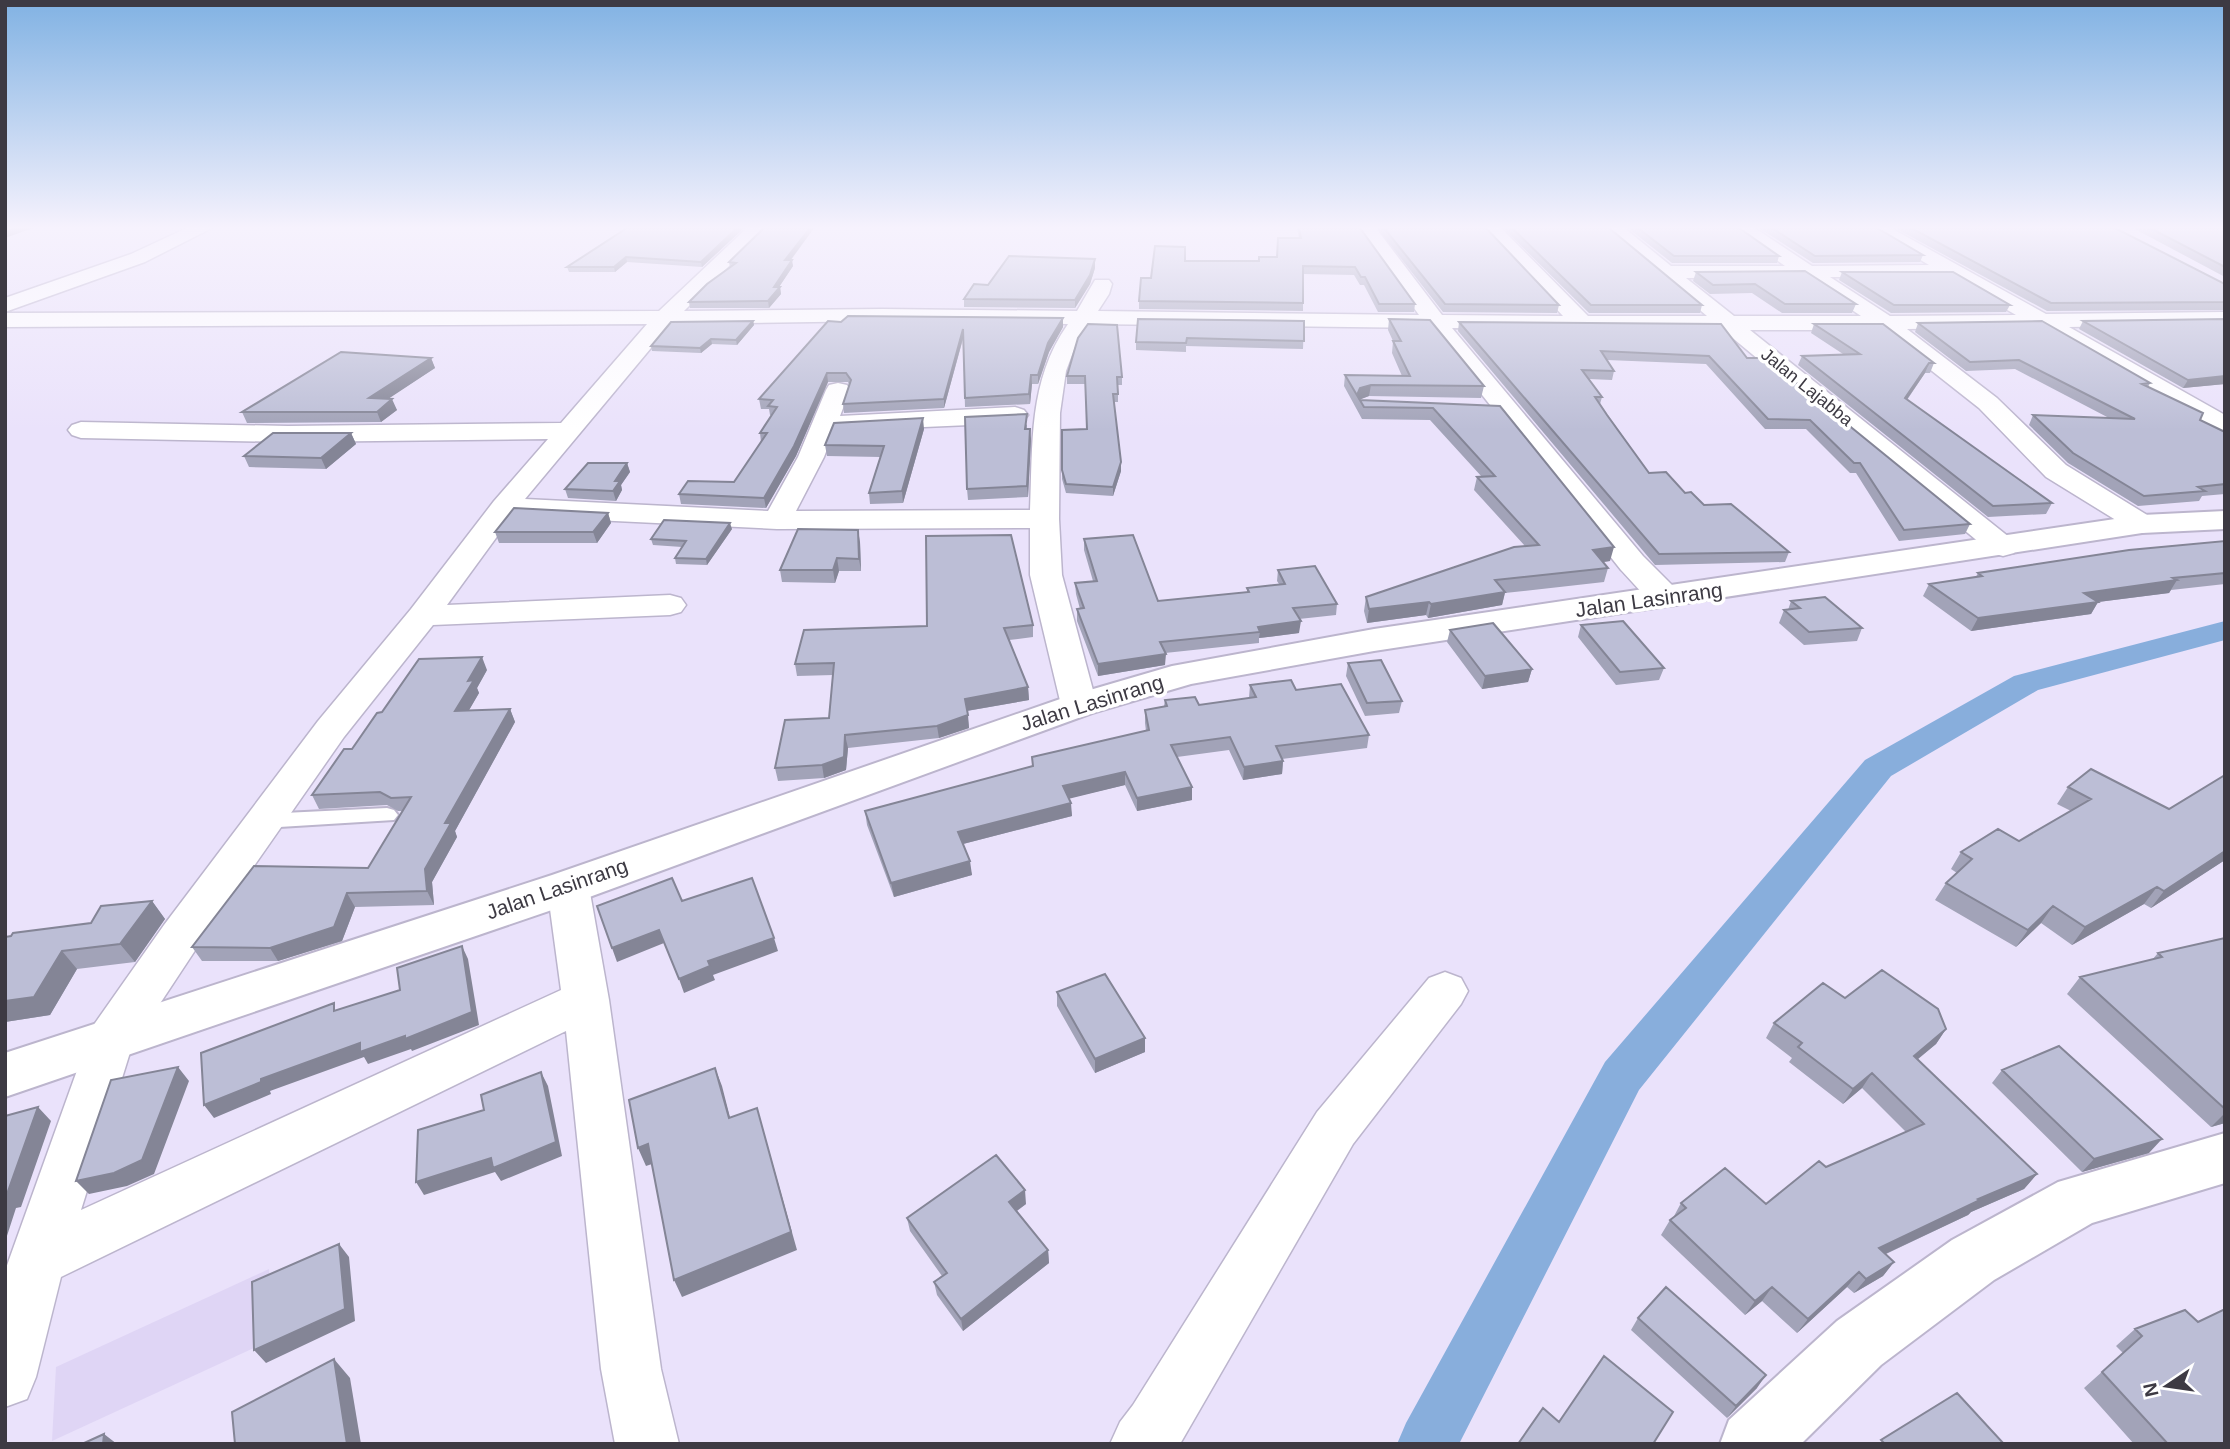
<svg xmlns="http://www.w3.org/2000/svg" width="2230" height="1449" viewBox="0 0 2230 1449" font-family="Helvetica,sans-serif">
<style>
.built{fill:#dfd5f5}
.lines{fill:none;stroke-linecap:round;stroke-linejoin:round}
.canal{fill:#88aedc;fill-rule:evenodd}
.service-casing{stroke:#bcb5cd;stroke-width:4}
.minor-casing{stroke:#bcb5cd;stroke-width:3}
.tertiary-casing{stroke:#bcb5cd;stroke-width:4}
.service{fill:#fff;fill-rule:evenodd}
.minor{fill:#fff;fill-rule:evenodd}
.tertiary{fill:#fff;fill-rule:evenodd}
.wall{fill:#a2a3b8}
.shaded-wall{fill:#848596}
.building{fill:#bcbed6;stroke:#848596;stroke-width:2}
.labels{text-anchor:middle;stroke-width:7;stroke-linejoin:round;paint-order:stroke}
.far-street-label{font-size:18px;fill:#3d3a43;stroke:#fff}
.street-label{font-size:21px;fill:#3d3a43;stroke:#fff}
</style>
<rect width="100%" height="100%" fill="#eae2fb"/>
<!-- built -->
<path class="built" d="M269,1269L271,1340L52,1441L56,1367Z"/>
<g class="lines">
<!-- canal -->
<path class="canal" d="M2225,621V640L2038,690L1891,776L1639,1090L1459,1444H1397L1406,1423L1605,1062L1865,760L2014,676Z"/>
<defs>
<path id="service" d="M387,808L394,810L398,815L394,820L263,828L256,826L252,821L256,816L263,814Z"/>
<path id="minor" d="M189,227H214L145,262L5,312V298L131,254Z
M748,227H768L684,311L882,309L1077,311L1095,280H1109L1112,284L1109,294L1098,311L1419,315L1356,227H1375L1442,315L1563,316L1480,227H1500L1588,316H1707L1602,227H1623L1671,266H1785L1731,227H1753L1812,266L1929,265L1865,227H1889L2046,314L2225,312V324L2069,327L2225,415V434L2216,431L2038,327L1907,329L1997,398L2066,465L2152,518L2157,524L2152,530L2142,533L2132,530L2046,477L1979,408L1880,330H1750L2014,541L2018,547L2014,553L2003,556L1992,553L1723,330L1452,328L1643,556L1678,591L1683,598L1678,605C1652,611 1638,587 1621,570L1429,328L1090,324L1076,344L1066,371L1060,413L1059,519L1062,575L1097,705L1092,713L1079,716L1066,713L1061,705L1030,575V528L777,529L512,516L447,605L670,595L681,598L686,605L681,612L670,615L433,625L344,737L196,949L132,1046L81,1210L561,990L547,887L553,876L568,871L583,876L589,887L609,1000L661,1369L679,1444H615L601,1369L566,1031L61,1277L36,1377L27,1399L5,1407V1271L93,1026L164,925L318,721L411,609L494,501L548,439L288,442L81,438L72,435L68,430L72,425L81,422L288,426L561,423L647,324L5,327V313L659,311ZM1803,277L1861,316H1734L1686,278ZM1830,277H1950L2016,315L1890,316ZM882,321L1068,324C1028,381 1033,443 1030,510L796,511L824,457L834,431L1015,423L1024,420L1028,415L1024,410L1015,407L840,416L850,390L847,385L838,383L829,385L826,390L798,457L768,511L525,499L671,324Z
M1445,972L1461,978L1468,991L1461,1004L1353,1144L1180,1444H1110L1120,1422L1133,1405L1317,1112L1429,978Z"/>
<path id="tertiary" d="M2225,511V529L2142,533L1374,651L1191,684L1092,713L584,899L5,1097V1053L552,875L1066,697L1172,666L1374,629L2142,515Z
M2225,1133V1183L2092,1223L1994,1280L1881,1365L1801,1444H1720L1729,1420L1837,1321L1952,1240L2058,1182Z"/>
</defs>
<!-- service casing -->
<use href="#service" class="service-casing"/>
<!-- minor casing -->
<use href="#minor" class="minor-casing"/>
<!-- tertiary casing -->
<use href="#tertiary" class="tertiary-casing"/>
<!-- service -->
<use href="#service" class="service"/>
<!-- minor -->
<use href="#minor" class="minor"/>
<!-- tertiary -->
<use href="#tertiary" class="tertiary"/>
</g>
<!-- wall -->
<path class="wall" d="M627,228H744L702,267L627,262L615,272H569L567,267Z
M814,228L791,260L793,266L779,287H780L781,294L769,308H690L689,302L730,267L729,262Z
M1297,228H1360L1415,304L1414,312H1378L1364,285H1360L1354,275L1303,274V311L1139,309V301L1151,278L1185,261H1259L1277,257L1299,238Z
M1377,228H1486L1559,305L1557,313L1443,312Z
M1503,228H1609L1702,305L1700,313H1589Z
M1628,228H1739L1779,256L1777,263H1672Z
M1759,228H1877L1923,255L1920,262L1813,263Z
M1895,228H2115L2225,284V310L2047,311Z
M2133,228H2225V277Z
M1095,268L1090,284L1075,308L964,307V299L988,285Z
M1696,272L1856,304L1852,313H1782L1752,293L1710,294L1693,281Z
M1842,272L2010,305L2006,312L1891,313L1839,280Z
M1389,319L1484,386L1481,398L1369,396L1360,399V400L1500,406L1610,561L1603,562L1608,568L1604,582L1505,593L1502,605L1428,618L1426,615L1367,623L1364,611L1366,597L1525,546L1474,490L1477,477H1482L1430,420L1362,419L1344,386L1345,375L1402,376L1392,353L1393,341L1388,330Z
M2225,319V384L2183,388L2079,329L2083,321Z
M753,321L754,325L737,345L712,344L701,353L652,351L651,346Z
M828,321L1063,327L1049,352L1038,384H1032L1030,404L965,407L963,339L944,408L844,413L843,404L849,385L848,382H828L796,456L766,508L681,504L679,494L734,482L761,442L760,433L771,415H770L769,409H761L759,399Z
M1304,321L1303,349L1186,346V352L1136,350V342Z
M1459,322L1747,358L1970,524L1965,534L1899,541L1856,473H1850L1806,429H1765L1706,364L1607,360L1614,371L1612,380L1589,379L1602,397L1600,404L1649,473L1685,493L1704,505L1789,552L1785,562L1655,565L1458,331Z
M1918,323L2150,383L2148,387L2200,420L2225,432V494L2202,496L2199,501L2138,506L2068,463L2029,425L2033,415L2109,418L2015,369L1966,371L1915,332Z
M1814,324L1934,363L1930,373H1925L1907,400L2052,503L2046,514L1988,517L1798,365L1802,356L1843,354L1811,333Z
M431,358L435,368L387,399L397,410L381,422L247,423L242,412Z
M1067,376L1122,377V385H1118V402H1114L1121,471L1113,496L1066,493L1062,479V430L1087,429L1086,384H1067Z
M1027,424V429L1031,439L1028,497L968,500L967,489Z
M924,429L903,503L870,504L869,493L880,457L827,456L825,445Z
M351,433L356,444L326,469L249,467L244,456Z
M627,463L630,472L621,485L622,490L616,501L568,498L565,489Z
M608,513L611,523L597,543H499L495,532Z
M732,529L707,565L676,564L675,558L682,547L653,545L651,539Z
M1084,539L1158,601L1247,593V588L1279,584L1277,581L1278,570L1337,604L1336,615L1299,619V633L1259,638V643L1165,653V665L1098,676L1077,621V609H1080L1076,594L1075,583L1093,581L1084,550Z
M2225,541V584L2171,590L2169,593L2098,602L2091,614L1971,631L1923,596L1929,584L1976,577L1978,573Z
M860,542L861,571H839L835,583L782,582L780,570Z
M1791,601L1862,628L1857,641L1804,645L1779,623L1784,610H1788Z
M1033,625V637L1009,640L1028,687L1029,700L967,711L969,728L939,738L848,748L846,770L824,778L778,781L775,768L829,718L833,675L797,676L795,664L804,630Z
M1581,625L1664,668L1659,680L1616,685L1578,637Z
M1450,630L1532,669L1528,682L1482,689L1447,642Z
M1348,663L1402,701L1399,713L1365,716L1346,676Z
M487,670L477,688L479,693L469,710L510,709L515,722L455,831L457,837L432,882L434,905L355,907L342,941L278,961H202L192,947L368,868L403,811H398L387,805L319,809L312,795L352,749L382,712Z
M1250,685L1296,690L1369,735L1367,748L1282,759L1283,761L1282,774L1243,780L1229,750L1177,757L1192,800L1137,811L1125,785L1069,798L1072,816L963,844L972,875L894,897L867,825L865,811L1032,767V757L1146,731L1145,723V710L1164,706L1165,700L1199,705L1249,698Z
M2225,775V860L2151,908L2144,904L2072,945L2041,923L2016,947L1935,900L1946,883L1957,873L1951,869L1961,852L2019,841L2071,811L2057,804L2068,787L2169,809Z
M152,901L165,919L135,962L77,969L50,1015L5,1022V937L91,923Z
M2225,938V1123L2211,1127L2067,994L2080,977L2152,960L2158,953Z
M1057,992L1145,1038V1052L1095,1073L1057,1006Z
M1845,998L1946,1029L1936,1044L1917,1060L2037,1174L2024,1189L1971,1212L1968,1215L1886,1254L1894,1262L1883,1276L1854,1293L1847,1287L1797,1333L1762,1301L1745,1315L1661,1235L1670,1220L1673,1218L1681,1203L1766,1204L1826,1167L1906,1132L1862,1088L1843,1104L1789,1062L1792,1058L1766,1038L1774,1023Z
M2002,1070L2149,1153L2082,1172L1992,1083Z
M1026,1204L1017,1211L1048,1250L1049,1263L963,1331L937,1295L934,1282L942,1276L910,1231L907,1218Z
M1638,1318L1757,1388L1727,1418L1631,1330Z
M2198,1322L2225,1444H2134L2084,1388L2123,1353L2116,1346L2135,1329Z"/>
<!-- shaded-wall -->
<path class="shaded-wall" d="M14,228H33L5,238V231Z
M737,228H744L702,267L701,262Z
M810,228H814L786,266L785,260Z
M626,257L627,262L615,272L614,267Z
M1095,259V268L1090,284L1075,308V300Z
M792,260L793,266L775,293L780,287L781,294L769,308L768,301L774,287Z
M1063,318V327L1049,352L1038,384V375L1048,343Z
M753,321L754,325L737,345L736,340Z
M963,329V338L944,408V399Z
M711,339L712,344L701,353L700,348Z
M431,358L435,368L373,409L369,398Z
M1929,363L1925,373L1901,408L1905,398Z
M827,373L828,382L796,456L766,508L764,498Z
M1031,375L1032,384L1030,404L1029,394Z
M2225,376V384L2183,388L2188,380Z
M1371,385L1369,396L1359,400L1357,395L1360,388Z
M392,399L397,410L381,422L377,412Z
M923,418L924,429L903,503L902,491Z
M1030,429L1031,439L1028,497L1027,486Z
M351,433L356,444L326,469L321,458Z
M1121,462V471L1113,496V487Z
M627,463L630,472L621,485L622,490L616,501L613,491L615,481Z
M608,513L611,523L597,543L593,532Z
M730,523L732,529L707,565L706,559Z
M858,530L860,542L861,571L859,559Z
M1614,547L1610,561L1589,564L1593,550Z
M837,558L839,571L835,583L833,570Z
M2177,580L2169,593L2098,602L2091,614L1971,631L1978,618L2084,593Z
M1505,592L1502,605L1428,618L1431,604Z
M1429,602L1426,615L1367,623L1369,609Z
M1301,621L1299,633L1259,638L1260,632L1258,627Z
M1166,654L1165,665L1098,676V664Z
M482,657L487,670L477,688L479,693L461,724L455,711L468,681Z
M1532,669L1528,682L1482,689L1485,676Z
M1028,687L1029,700L966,711L965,699Z
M510,709L515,722L455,831L457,837L432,882L434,905L427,891L425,869L445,823Z
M968,715L969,728L939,738L937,726Z
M845,735L848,748L846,770L824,778L822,765Z
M1283,761L1282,774L1243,780L1244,767Z
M1125,772V785L1064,800L1063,786Z
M1192,787V800L1137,811V798Z
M1071,803L1072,816L959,845L958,832Z
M2225,851V860L2151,908L2164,891Z
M970,861L972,875L894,897L891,883Z
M2157,887L2144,904L2072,945L2085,927Z
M347,893L355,907L342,941L278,961L270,948Z
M152,901L165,919L135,962L120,944Z
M2053,906L2041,923L2016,947L2028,930Z
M659,930L664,943L617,962L612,948Z
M774,938L778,951L713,975L715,980L684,993L679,979L708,961Z
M462,946L468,959L479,1025L412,1051L411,1049L368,1064L364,1057L270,1091L271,1094L214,1118L204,1105L261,1079L360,1043Z
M62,951L77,969L50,1015L5,1022V1001Z
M1946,1029L1936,1044L1903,1071L1914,1056Z
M1145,1038V1052L1095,1073V1059Z
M178,1067L189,1081L154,1174L127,1186L89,1194L76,1181Z
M715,1068L722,1086L735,1137L729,1118Z
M541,1072L548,1086L562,1156L501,1181L495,1172L424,1195L416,1182Z
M1872,1073L1862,1088L1843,1104L1853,1089Z
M38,1107L51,1121L21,1207L16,1208L5,1242V1194Z
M757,1108L797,1250L682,1297L674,1280Z
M2225,1113V1123L2211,1127Z
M2162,1139L2149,1153L2082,1172L2094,1159Z
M648,1144L655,1163L646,1166L638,1148Z
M2037,1174L2024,1189L1971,1212L1968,1215L1868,1262L1879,1248L1978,1199Z
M1025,1190L1026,1204L1011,1215L1009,1202Z
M339,1244L349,1257L355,1321L266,1363L254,1350Z
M1048,1250L1049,1263L963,1331L961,1319Z
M1894,1262L1883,1276L1854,1293L1866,1279Z
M1859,1272L1847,1287L1797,1333L1808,1319Z
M1772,1287L1762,1301L1745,1315L1755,1301Z
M334,1359L350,1378L361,1444H347Z
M1766,1375L1757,1388L1727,1418L1736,1406Z
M104,1434L117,1444H103Z"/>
<!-- building -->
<path class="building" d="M627,228H737L701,262L626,257L614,267H567Z
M764,228H810L785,260H792L774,287H780L768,301L689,302L707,284L736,263L729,262Z
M1299,228H1360L1415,304H1379L1365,277H1361L1355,267L1303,266V303L1139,301L1141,278H1151L1155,246L1185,247V261H1259V257H1277L1278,238H1301Z
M1384,228H1486L1559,305L1445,304Z
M1512,228H1609L1702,305H1591Z
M1638,228H1739L1779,256H1674Z
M1772,228H1877L1923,255L1815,256Z
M1911,228H2115L2225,284V302L2051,303Z
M2150,228H2225V267Z
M1009,256L1095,259L1090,275L1075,300L964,299L974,284L988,285Z
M1805,271L1856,304H1785L1755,284L1713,285L1696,272Z
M1842,272H1953L2010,305H1894Z
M848,316L1063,318L1048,343L1038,375H1031L1029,394L965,398L963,329L944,399L843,404L851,380L846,373H827L794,446L764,498L679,494L688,481L734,482L767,433H760L777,407L768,406L773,400L759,399L828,321L841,322Z
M1138,319L1304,321V341L1187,338L1186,343L1136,342Z
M1389,319L1430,320L1484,386L1371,385L1360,388L1357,395L1360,400L1500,406L1614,547L1593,550L1608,568L1495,580L1505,592L1431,604L1429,602L1369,609L1366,597L1514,547L1539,545L1477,477L1495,476L1433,408L1364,407L1345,375L1410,376L1393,341H1401Z
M2225,319V376L2188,380L2083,321Z
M753,321L736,340L711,339L700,348L651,346L671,322Z
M2042,321L2150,383L2142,384L2203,413L2200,420L2225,432V484L2198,487L2205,491L2144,496L2073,453L2033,415L2135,419L2019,360L1970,362L1918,323Z
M1459,322L1721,324L1747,358H1766L1970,524L1904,530L1860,463H1854L1810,420L1768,419L1709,356L1601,351L1614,371L1582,370L1602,397H1595L1607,415L1649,473L1666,472L1685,493L1691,492L1704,505L1731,504L1789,552L1659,554Z
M1088,324L1117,325L1122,377H1117L1118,394H1113L1121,462L1113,487L1066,484L1062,470V430L1087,429L1085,376H1067L1078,338Z
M1814,324H1883L1934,363H1929L1905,398L2052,503L1993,506L1802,356L1860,354Z
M341,352L431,358L369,398L392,399L377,412H242Z
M1027,414L1025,429H1030L1027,486L967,489L965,417Z
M923,418L902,491L869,493L884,446L825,445L834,423Z
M273,433H351L321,458L244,456Z
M588,463H627L615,481H620L613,491L565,489Z
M514,508L608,513L593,532H495Z
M664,520L730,523L706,559L675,558L686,541L651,539Z
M798,529L858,530L859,559L837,558L833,570H780Z
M1011,535L1033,625L1004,628L1028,687L965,699L968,715L937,726L845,735L844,757L822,765L775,768L785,720L829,718L834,663L795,664L804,630L927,626L926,536Z
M1133,535L1158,601L1249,592L1247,588L1285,584L1278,570L1315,566L1337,604L1293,608L1301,621L1258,627L1260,632L1160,642L1166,654L1098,664L1077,609L1084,608L1075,583L1097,581L1084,539Z
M2225,541V573L2173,578L2177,580L2084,593L2098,602L1978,618L1929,584L1982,576L1978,573L2129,550Z
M1825,597L1862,628L1809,632L1784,610L1800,608L1791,601Z
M1623,621L1664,668L1620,672L1581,625Z
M1493,623L1532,669L1485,676L1450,630Z
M482,657L468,681L474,680L455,711L510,709L445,823H451L425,869L427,891L347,893L334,927L270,948L192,947L254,866L368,868L411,797L391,798L380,792L312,795L344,749H352L377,713L382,712L419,659Z
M1381,660L1402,701L1367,703L1348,663Z
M1291,680L1296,690L1341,684L1369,735L1276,746L1283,761L1244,767L1230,737L1171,745L1192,787L1137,798L1125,772L1063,786L1071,803L958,832L970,861L891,883L865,811L1033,766L1032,757L1149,730L1145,710L1167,706L1165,700L1195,697L1199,705L1256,697L1250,685Z
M2091,769L2169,809L2225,775V851L2164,891L2157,887L2085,927L2053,906L2028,930L1946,883L1972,859L1961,852L1998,829L2019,841L2091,799L2068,787Z
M672,878L682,901L752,878L774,938L708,961L710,966L679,979L659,930L612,948L597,906Z
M152,901L120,944L62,951L34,997L5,1001V937L11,936L13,933L91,923L101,906Z
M2225,938V1109L2080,977L2162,957L2158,953Z
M462,946L472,1012L405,1039V1036L360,1052V1043L261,1079V1082L204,1105L201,1053L334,1003V1011L400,990L397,968Z
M1882,970L1938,1009L1946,1029L1914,1056L2037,1174L1978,1199L1980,1200L1879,1248L1894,1262L1866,1279L1859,1272L1808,1319L1772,1287L1755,1301L1670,1220L1686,1208L1681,1203L1725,1168L1766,1204L1819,1161L1826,1167L1924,1124L1872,1073L1853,1089L1798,1047L1802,1043L1774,1023L1823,983L1845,998Z
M1105,974L1145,1038L1095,1059L1057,992Z
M2059,1046L2162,1139L2094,1159L2002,1070Z
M178,1067L142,1160L114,1173L76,1181L111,1080Z
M715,1068L729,1118L757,1108L791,1232L674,1280L648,1144L638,1148L629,1100Z
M541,1072L556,1142L493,1168L491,1158L416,1182L418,1130L484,1110L481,1095Z
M38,1107L7,1194H5V1116Z
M996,1155L1025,1190L1009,1202L1048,1250L961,1319L934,1282L947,1273L907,1218Z
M339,1244L345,1309L254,1350L252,1282Z
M1666,1287L1766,1375L1736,1406L1638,1318Z
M2225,1309V1444H2168L2102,1372L2142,1336L2135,1329L2185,1310L2198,1322Z
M1604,1356L1673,1412L1653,1444H1518L1543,1408L1559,1422Z
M334,1359L347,1444H235L232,1412Z
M1957,1393L2004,1444H1885L1881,1440Z
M104,1434L103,1444H82Z"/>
<!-- sky -->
<linearGradient id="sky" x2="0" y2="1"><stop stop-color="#81b2e3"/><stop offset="0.53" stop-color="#f6f2fd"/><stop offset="1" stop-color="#f6f2fd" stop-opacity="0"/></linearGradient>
<rect width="2230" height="430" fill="url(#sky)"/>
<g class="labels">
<!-- far-street labels -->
<g class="far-street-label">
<text transform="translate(1807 387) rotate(39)" y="6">Jalan Lajabba</text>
</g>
<!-- street labels -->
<g class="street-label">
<text transform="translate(1649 600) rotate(-8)" y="7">Jalan Lasinrang</text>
<text transform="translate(1092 703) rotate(-17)" y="7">Jalan Lasinrang</text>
<text transform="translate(557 889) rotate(-19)" y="7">Jalan Lasinrang</text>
</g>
</g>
<!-- border -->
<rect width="2230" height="1449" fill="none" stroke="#3d3a43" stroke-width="14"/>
<!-- north arrow -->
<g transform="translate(2167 1386) rotate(257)" stroke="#ffffff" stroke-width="5" paint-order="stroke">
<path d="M0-5L12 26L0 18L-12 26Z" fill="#3d3a43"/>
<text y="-10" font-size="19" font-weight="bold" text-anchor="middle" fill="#3d3a43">N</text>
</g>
</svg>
